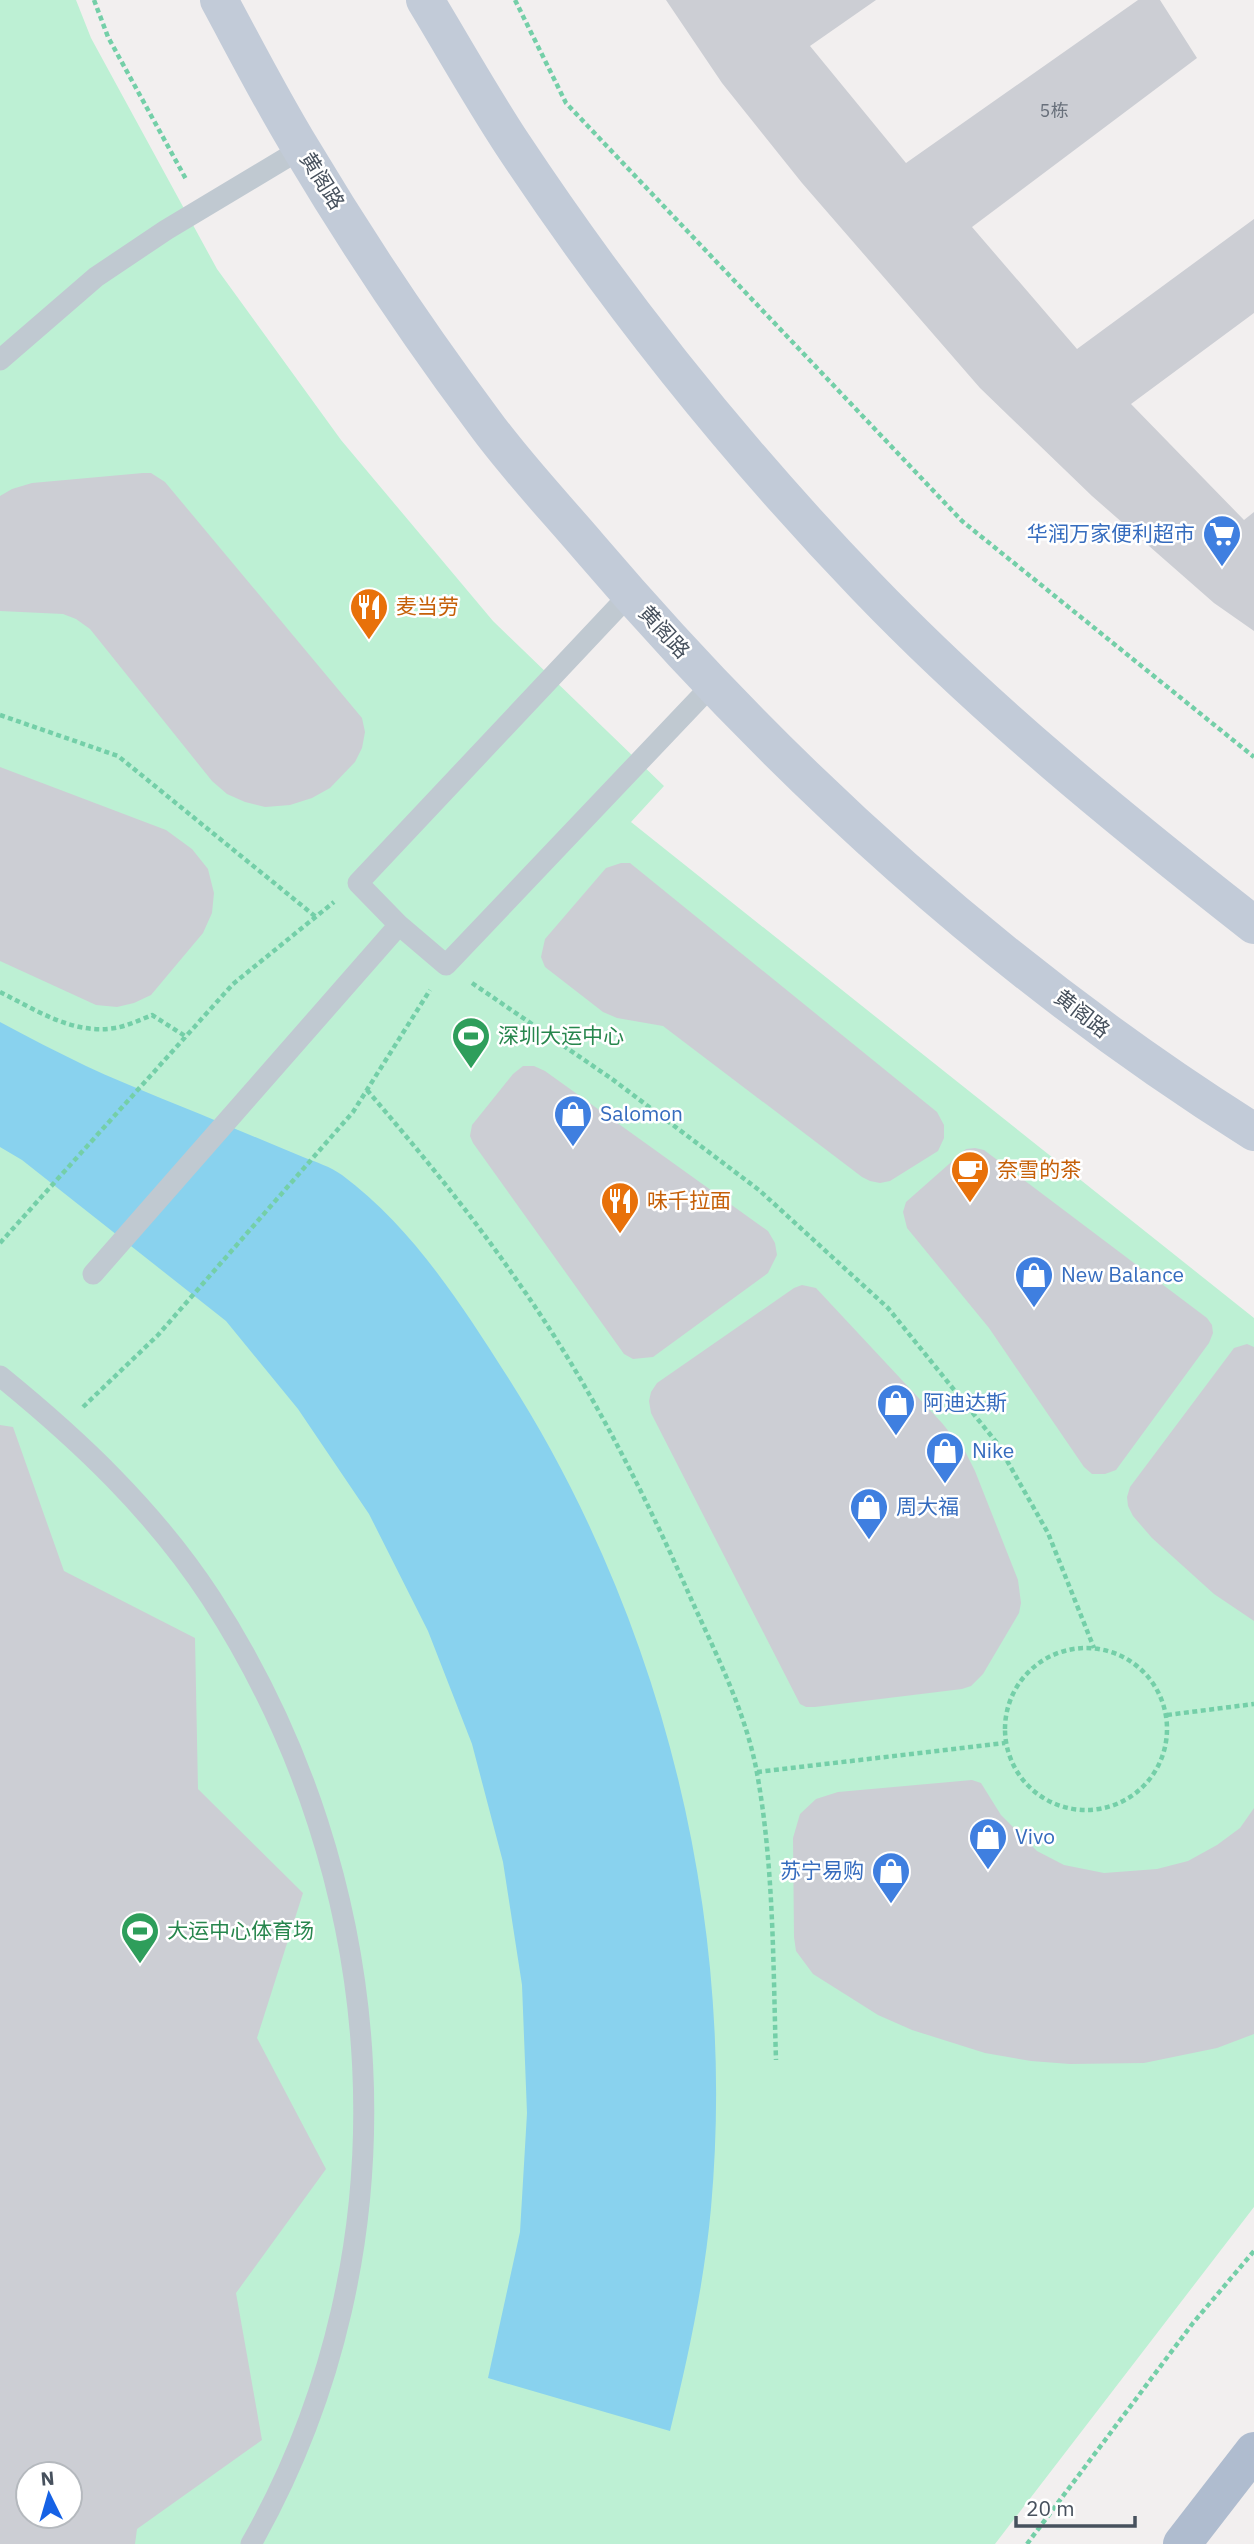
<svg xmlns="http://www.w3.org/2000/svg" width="1254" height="2544" viewBox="0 0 1254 2544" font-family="'IBM Plex Sans','Noto Sans SC',sans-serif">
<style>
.green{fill:#bdf0d4;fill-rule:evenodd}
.water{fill:#89d2ee}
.building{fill:#ccced4;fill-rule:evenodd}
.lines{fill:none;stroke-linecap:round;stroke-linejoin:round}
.path{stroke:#74cfa8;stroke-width:4.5;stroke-dasharray:5 3.5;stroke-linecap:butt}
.lane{stroke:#c0c9d1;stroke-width:21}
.secondary{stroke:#c2cbd8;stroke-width:38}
.primary{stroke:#afbccf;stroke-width:38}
.labels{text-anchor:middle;stroke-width:5;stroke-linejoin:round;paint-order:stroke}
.number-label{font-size:18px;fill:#68707b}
.street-label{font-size:21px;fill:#47515d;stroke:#fff}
.shop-label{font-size:21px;fill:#366cbe;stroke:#fff;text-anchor:start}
.food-label{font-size:21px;fill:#c56008;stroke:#fff;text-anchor:start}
.leisure-label{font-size:21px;fill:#27864d;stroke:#fff;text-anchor:start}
</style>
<rect width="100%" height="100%" fill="#f2efef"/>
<!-- green -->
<path class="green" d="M0,0H76L91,38L217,269L341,440L493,621L664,786L631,822L1254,1318V2207L995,2544H0ZM28,2474H70V2516H28Z"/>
<!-- water -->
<path class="water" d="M0,1022C28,1037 57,1052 86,1066C135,1089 188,1108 238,1130C260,1139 281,1148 303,1157C316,1162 331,1167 342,1175C412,1227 461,1304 507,1376C663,1620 737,1920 711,2208C704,2284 688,2358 670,2431L488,2378L520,2232L527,2113L522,1985L503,1862L472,1744L428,1631L369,1514L298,1409L226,1321L22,1160L0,1147Z"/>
<!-- building -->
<path class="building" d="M666,0H876L810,46L906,163L1138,0H1160L1197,58L972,227L1077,349L1254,219V313L1131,404L1244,520L1254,512V631L1214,603L1092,496L980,388L802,183L722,83Z
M143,473H151L165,482L362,718L365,732L362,748L355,762L330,788L312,798L290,805L265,807L245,802L227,794L212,781L90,629L76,619L63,614L0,611V496L12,489L32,483Z
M0,767L166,830L192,849L208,869L214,893L212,913L203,933L151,995L134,1003L117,1007L96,1005L0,961Z
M621,863H630L937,1112L944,1125V1138L938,1151L890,1181L880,1183L870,1181L862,1177L663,1026L617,1018L603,1012L545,967L541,957L545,939L606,868Z
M523,1066H534L545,1071L768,1231L775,1243L777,1255L768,1273L653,1357L633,1359L624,1354L473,1143L470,1136L472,1125L513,1074Z
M975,1148L984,1150L1207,1318L1212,1325L1213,1333L1209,1343L1116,1470L1105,1474H1092L1084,1467L989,1328L907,1228L903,1212L906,1202L966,1149Z
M802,1285L816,1288L942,1423L966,1453L975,1471L1018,1580L1021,1603L1019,1613L983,1674L971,1686L962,1689L815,1707H806L800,1704L651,1413L649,1401L651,1392L657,1383L794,1288Z
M1247,1344L1254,1347V1621L1214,1594L1152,1538L1133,1516L1128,1506L1127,1497L1130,1487L1234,1348Z
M0,1425L13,1427L64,1571L195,1638L198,1789L303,1893L257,2038L326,2169L236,2293L262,2440L137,2529L135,2544H0ZM28,2474H70V2516H28Z
M972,1780L981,1783L1001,1815L1037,1851L1064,1865L1104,1873L1157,1869L1188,1861L1217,1845L1240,1828L1254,1808V2034L1217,2048L1144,2063L1070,2064L1031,2061L985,2053L912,2030L878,2015L813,1974L796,1951L794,1937L793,1838L800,1814L816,1799L838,1792Z"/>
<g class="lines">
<!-- path -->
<path class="path" d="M94,0L108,37L187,181
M515,0L566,103L962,521L1254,757
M0,715L118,756L316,917
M472,983L612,1079L759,1190L888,1308L997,1443L1048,1533L1094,1648
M0,992C36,1010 73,1035 115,1028C127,1026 140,1020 152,1015L185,1036
M367,1090C420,1152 472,1215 518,1282C588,1381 643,1490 692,1601C717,1656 746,1713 757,1773C774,1867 773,1964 776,2060
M0,1243L233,984L334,902
M83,1407L158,1335L353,1112L430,990
M1005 1729a81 81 0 1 1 162 0a81 81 0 1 1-162 0Z
M1167,1715L1254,1704
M757,1772L1005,1743
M1027,2544L1193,2323L1254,2251"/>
<!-- lane -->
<path class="lane" d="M0,360L96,277L166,230L301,149
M630,594L358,883L399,925L446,965L713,684
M93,1274L399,925
M0,1376C80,1441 154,1511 211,1598C394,1880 419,2248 251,2544"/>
<!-- secondary -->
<path class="secondary" d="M219,0C246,50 272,101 302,150C358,244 419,335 484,422C516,466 554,506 589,547C781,772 1003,974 1254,1132
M425,0C454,48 482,98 513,145C617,302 736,451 866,586C985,710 1119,819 1254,925"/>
<!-- primary -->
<path class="primary" d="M1182,2544L1254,2451"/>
</g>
<!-- icons -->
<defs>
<symbol id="supermarket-pin" viewBox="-11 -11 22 30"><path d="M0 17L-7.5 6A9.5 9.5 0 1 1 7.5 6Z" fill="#3f7fe0" stroke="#fff"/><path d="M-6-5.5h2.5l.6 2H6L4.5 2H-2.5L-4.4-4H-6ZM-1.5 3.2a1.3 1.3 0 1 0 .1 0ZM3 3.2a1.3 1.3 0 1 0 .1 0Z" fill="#fff"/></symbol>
<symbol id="restaurant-pin" viewBox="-11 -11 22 30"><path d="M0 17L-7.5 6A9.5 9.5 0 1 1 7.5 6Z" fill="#e8710a" stroke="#fff"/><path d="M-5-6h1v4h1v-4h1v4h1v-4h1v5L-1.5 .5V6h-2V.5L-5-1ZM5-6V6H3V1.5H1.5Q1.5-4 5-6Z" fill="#fff"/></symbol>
<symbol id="stadium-pin" viewBox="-11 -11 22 30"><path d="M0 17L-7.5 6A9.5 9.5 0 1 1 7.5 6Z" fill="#2e9e5b" stroke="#fff"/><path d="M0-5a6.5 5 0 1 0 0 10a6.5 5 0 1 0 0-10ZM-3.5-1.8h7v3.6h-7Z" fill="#fff"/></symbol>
<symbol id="shop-pin" viewBox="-11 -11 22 30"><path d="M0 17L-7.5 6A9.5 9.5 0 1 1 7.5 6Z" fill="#3f7fe0" stroke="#fff"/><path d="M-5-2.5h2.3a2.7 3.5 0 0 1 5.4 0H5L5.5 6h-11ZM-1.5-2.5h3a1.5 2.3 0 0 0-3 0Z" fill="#fff"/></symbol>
<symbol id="cafe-pin" viewBox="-11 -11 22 30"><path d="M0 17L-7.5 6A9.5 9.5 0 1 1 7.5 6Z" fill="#e8710a" stroke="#fff"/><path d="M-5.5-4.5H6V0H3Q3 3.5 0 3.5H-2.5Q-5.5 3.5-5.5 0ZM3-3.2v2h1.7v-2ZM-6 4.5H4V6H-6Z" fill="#fff"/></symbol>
</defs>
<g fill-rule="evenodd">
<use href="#supermarket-pin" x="1200" y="512" width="44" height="60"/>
<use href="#restaurant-pin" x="347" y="585" width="44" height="60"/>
<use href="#stadium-pin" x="449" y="1014" width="44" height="60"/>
<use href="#shop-pin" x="551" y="1092" width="44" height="60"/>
<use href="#cafe-pin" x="948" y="1148" width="44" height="60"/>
<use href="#restaurant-pin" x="598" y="1179" width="44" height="60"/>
<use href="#shop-pin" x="1012" y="1253" width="44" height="60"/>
<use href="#shop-pin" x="874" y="1381" width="44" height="60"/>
<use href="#shop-pin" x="923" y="1429" width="44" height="60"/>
<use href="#shop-pin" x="847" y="1485" width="44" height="60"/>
<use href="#shop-pin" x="966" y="1815" width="44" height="60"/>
<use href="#shop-pin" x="869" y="1849" width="44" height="60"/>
<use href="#stadium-pin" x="118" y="1909" width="44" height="60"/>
</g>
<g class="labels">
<!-- number labels -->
<g class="number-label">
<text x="1054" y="117">5栋</text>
</g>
<!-- street labels -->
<g class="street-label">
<text transform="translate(322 181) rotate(58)" y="7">黄阁路</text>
<text transform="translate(664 632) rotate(47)" y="7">黄阁路</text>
<text transform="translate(1082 1014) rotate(38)" y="7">黄阁路</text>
</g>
<!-- shop labels -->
<g class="shop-label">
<text x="1195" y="541" text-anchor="end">华润万家便利超市</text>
<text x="600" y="1121">Salomon</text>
<text x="1061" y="1282">New Balance</text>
<text x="923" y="1410">阿迪达斯</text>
<text x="972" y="1458">Nike</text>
<text x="896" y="1514">周大福</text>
<text x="1015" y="1844">Vivo</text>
<text x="864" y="1878" text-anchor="end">苏宁易购</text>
</g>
<!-- food labels -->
<g class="food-label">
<text x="396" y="614">麦当劳</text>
<text x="997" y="1177">奈雪的茶</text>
<text x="647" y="1208">味千拉面</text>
</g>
<!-- leisure labels -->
<g class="leisure-label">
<text x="498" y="1043">深圳大运中心</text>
<text x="167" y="1938">大运中心体育场</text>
</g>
</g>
<!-- north arrow -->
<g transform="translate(49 2495) rotate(355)"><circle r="33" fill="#ffffff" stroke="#b5b9be" stroke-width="2"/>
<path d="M0-5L12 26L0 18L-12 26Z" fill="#1662e5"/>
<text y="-10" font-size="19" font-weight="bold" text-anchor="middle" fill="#47515d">N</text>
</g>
<!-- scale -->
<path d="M1016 2516v10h119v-10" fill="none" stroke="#47515d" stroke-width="3.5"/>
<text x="1026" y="2516" font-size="21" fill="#47515d" stroke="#ffffff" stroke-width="5" paint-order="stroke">20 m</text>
</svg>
